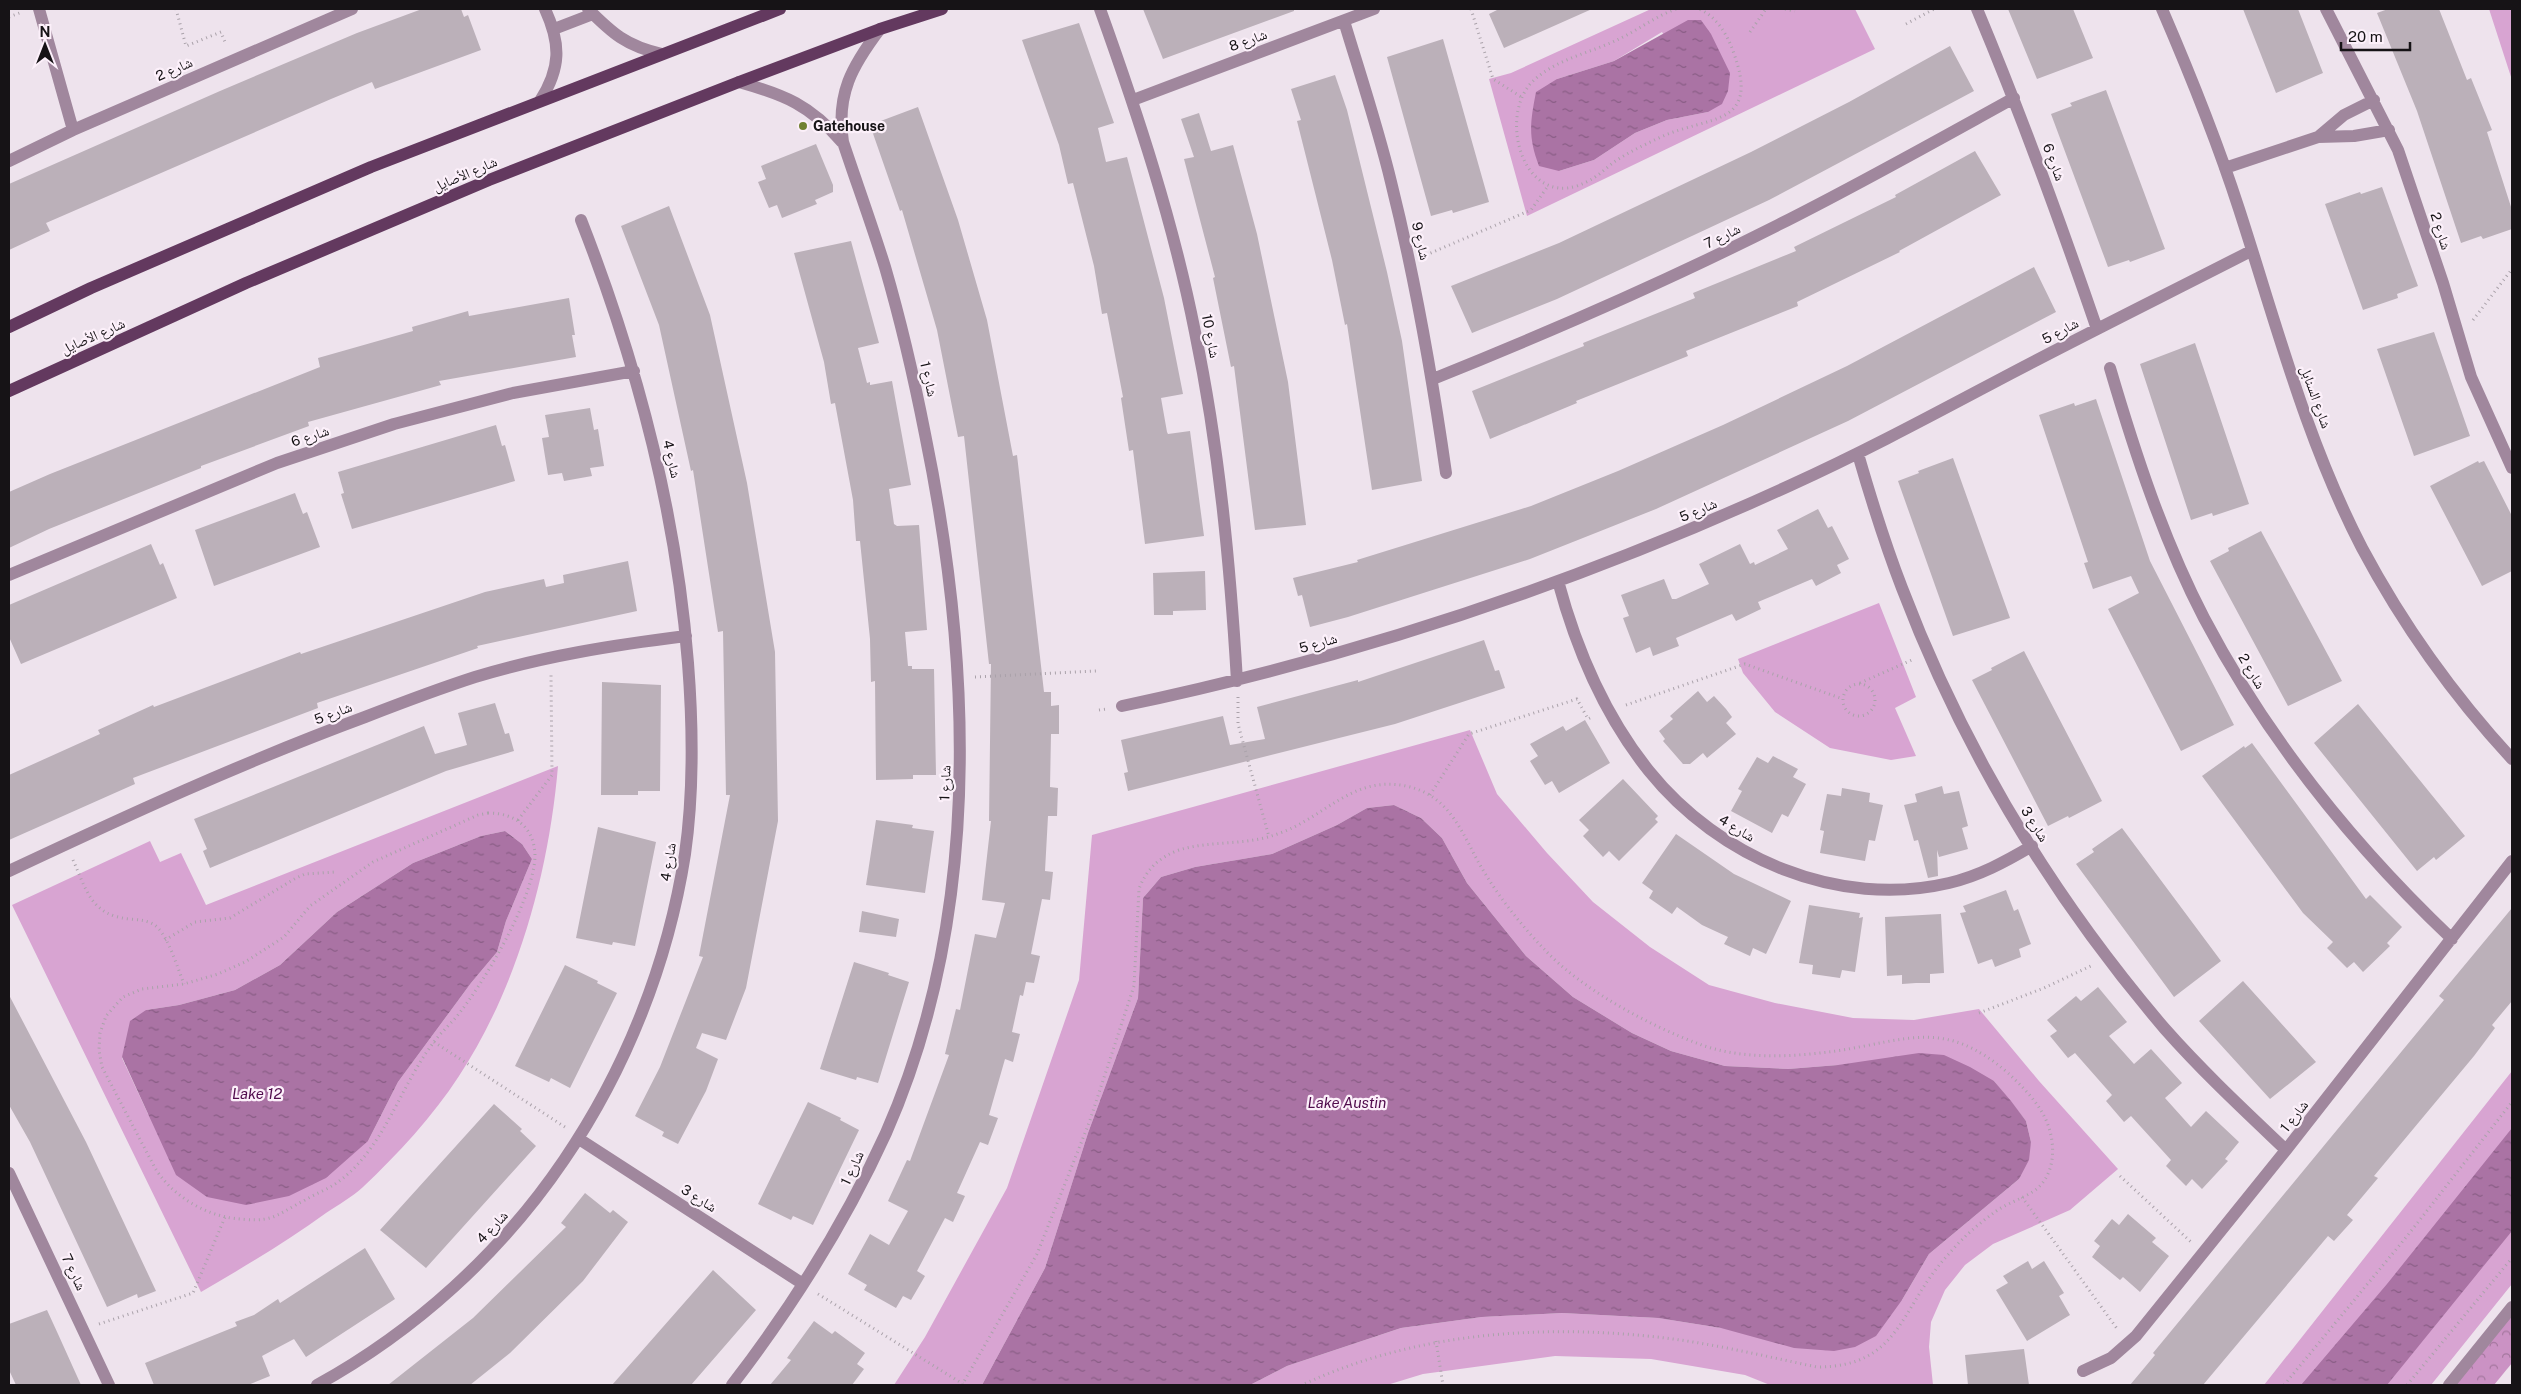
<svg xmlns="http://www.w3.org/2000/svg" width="2521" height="1394" viewBox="0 0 2521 1394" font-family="'Public Sans','Noto Naskh Arabic',sans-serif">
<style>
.green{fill:#d8a4d2;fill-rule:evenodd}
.forest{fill:url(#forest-crowns)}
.water{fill:url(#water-ripples)}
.building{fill:#bbb0b9}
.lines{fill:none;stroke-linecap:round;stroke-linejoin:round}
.path{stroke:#aaa2aa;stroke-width:3;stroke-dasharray:1 4;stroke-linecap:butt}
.minor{stroke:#a0879d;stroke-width:12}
.major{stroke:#63395f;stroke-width:12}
.poi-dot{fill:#708131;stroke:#fcf0fa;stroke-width:2}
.labels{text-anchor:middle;stroke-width:4.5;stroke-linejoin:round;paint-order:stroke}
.street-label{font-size:14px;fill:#161316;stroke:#fcf0fa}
.poi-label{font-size:14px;font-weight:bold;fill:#161316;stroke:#fcf0fa;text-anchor:start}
.water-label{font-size:15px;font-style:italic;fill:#510c4d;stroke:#fcf0fa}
</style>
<defs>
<pattern id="forest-crowns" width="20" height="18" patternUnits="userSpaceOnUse" patternTransform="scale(1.25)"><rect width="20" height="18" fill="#cb92c4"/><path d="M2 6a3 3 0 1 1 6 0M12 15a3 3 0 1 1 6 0" fill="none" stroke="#a4769e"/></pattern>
<pattern id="water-ripples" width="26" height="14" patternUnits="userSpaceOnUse" patternTransform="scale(1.25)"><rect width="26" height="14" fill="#aa73a4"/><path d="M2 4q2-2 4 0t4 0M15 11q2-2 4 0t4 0" fill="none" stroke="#895d85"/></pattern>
</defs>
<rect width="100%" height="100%" fill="#eee3ed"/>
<!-- green -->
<path class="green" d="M1651,9H1855L1875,49L1527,216L1489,79L1511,73ZM1662,32L1708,112L1667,120L1635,133L1594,160L1559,171L1557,79L1614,61Z
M2489,9H2512V80Z
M1879,603L1916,697L1895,708L1916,756L1891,760L1830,748L1775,712L1743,673L1738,659Z
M1470,730L1497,794L1547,853L1593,902L1650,947L1709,985L1775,1003L1853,1018L1914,1020L1979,1009L2039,1081L2118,1169L2070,1210L1993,1244L1965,1265L1945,1290L1931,1322L1929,1347L1933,1385H1770L1745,1375L1651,1359L1555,1356L1423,1374L1387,1385H1250L1287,1366L1401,1328L1482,1317L1562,1313L1658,1318L1721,1328L1902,1300L1929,1254L2019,1179L2031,1142L2026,1121L1994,1081L1838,1065L1788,1069L1725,1066L1671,1051L1632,1033L1573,997L1526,956L1467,883L1442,838L1421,818L1394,805L1367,808L1337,825L1272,854L1195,867L1161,877L1143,898L1138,998L1088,1133L1045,1268L982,1385H894L925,1337L1007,1188L1079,980L1092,835Z
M558,766C549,872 518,986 459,1076C433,1116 398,1154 363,1187C352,1197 338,1205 326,1213C286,1242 244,1267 201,1292L12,905L150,841L160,862L181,853L206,905ZM505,831L522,844L532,859L506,921L497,952L471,983L398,1082L368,1141L148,1114L122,1058L146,1010L179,1005L235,990L280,965L337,912L413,863L481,836Z
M2512,1071V1284L2431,1385H2264Z"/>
<!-- forest -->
<path class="forest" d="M2512,1307V1363L2494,1385H2449Z"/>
<!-- water -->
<path class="water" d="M1688,20H1701L1711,34L1730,73L1728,91L1722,104L1708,112L1667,120L1635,133L1594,160L1559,171L1539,166C1528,137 1530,123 1536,92L1557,79L1614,61Z
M1394,805L1421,818L1442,838L1467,883L1526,956L1573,997L1632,1033L1671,1051L1725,1066L1788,1069L1838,1065L1919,1053L1944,1055L1970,1067L1994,1081L2011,1101L2026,1121L2031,1142L2029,1160L2019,1179L1929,1254L1902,1300L1876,1336L1855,1347L1834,1351L1794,1348L1721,1328L1658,1318L1562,1313L1482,1317L1401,1328L1287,1366L1250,1385H982L1045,1268L1088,1133L1138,998L1143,898L1161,877L1195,867L1272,854L1337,825L1367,808Z
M505,831L522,844L532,859L506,921L497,952L471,983L398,1082L368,1141L326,1178L289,1196L246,1205L207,1197L176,1175L122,1057L130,1021L146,1010L179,1005L235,990L280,965L337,912L413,863L481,836Z
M2512,1128V1231L2387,1385H2301L2387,1284Z"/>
<!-- building -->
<path class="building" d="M422,9H461L464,17L468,15L481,50L375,89L372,82L331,99L46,223L50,231L9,250V184L220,91L357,33Z
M1143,9H1294V11L1163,59Z
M1499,9H1592L1504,48L1489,14Z
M2008,9H2073L2093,58L2037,79Z
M2243,9H2298L2323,73L2276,93Z
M2388,9H2439L2467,80L2471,78L2492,130L2487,132L2512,210V229L2483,239L2481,236L2461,243L2417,111L2377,13Z
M1079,23L1114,123L1098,128L1106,162L1127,157L1164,298L1183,394L1161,398L1167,432L1168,434L1190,431L1204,536L1145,544L1133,450L1129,451L1121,398L1123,397L1107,313L1102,314L1094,266L1073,183L1068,184L1059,145L1022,40Z
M1443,39L1489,202L1453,213L1452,210L1431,216L1387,57Z
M1950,46L1974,91L1769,200L1557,299L1472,333L1451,286L1559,243L1751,152L1849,102Z
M1335,75L1347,110L1387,272L1402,341L1422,481L1372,490L1347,324L1345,325L1332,260L1297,121L1301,120L1291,89Z
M2106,90L2165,249L2130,262L2129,260L2108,267L2051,114L2072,106L2070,103Z
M918,107L958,220L987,320L1013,456L1017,455L1044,692H1051V706L1059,705V734H1051L1050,787L1058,788L1057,816H1048L1045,871L1053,872L1050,900L1042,899L1031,954L1040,956L1034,983L1026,982L1023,996L1020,995L1012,1032L1020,1034L1013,1062L1005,1059L989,1115L998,1118L988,1145L980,1142L957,1193L965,1196L953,1222L945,1218L917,1271L925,1276L911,1300L903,1296L896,1308L864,1290L867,1285L848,1274L870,1234L889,1245L908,1211L888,1201L907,1160L910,1161L949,1055L945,1054L956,1009L960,1010L975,934L996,938L1005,903L982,900L991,821H989L991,664H989L964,436L958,437L937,330L902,210L900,211L870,125Z
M1199,113L1211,151L1233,145L1257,234L1288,382L1306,525L1255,530L1234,366L1231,367L1213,278L1215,277L1184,159L1194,157L1181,119Z
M816,144L833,185V192L815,200L817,204L782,218L777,205L769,208L758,182L766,179L761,166Z
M1975,151L2001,195L1899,251L1900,252L1797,302L1798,306L1686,351L1688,356L1576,401L1577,403L1490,439L1472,391L1584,346L1583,343L1695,298L1693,293L1796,251L1794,247L1896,197L1895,195Z
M2382,187L2418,286L2397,294L2398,298L2363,310L2325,204L2360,192L2361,194Z
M669,206L710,315L747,483L775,652L778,821L746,988L726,1040L702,1033L696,1048L718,1059L706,1091L678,1144L662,1136L664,1132L635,1116L660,1067L703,957L699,956L730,795H726L723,631L718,632L693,470L691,471L659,325L621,226Z
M851,241L879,343L858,348L867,383L870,382V385L892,381L911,485L889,489L894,524L897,526L919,525L927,630L905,632L908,666H912V669H934L936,775H913V779L876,780L875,681L871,682L870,639L860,541H856L853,500L835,403L831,404L824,362L794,253Z
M2034,267L2056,312L1848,421L1656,509L1530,559L1348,617L1310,627L1302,595L1298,596L1293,578L1358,562L1357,560L1531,506L1618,471L1723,425L1847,366Z
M569,298L575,335H572L576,357L439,381L441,385L308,422L309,426L201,466V468L49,529L9,548V492L50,474L320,367L318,358L413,331L412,327L468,311L469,316Z
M2434,332L2470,436L2414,456L2377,349Z
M2195,343L2249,504L2213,516L2212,513L2191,520L2140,364Z
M2096,399L2150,561L2234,725L2181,751L2108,609L2139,593L2131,576L2093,589L2084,563L2088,562L2039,415L2074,403L2075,406Z
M590,408L594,430L598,429L604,466L590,468L592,476L564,481L562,473L548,475L542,438L549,437L545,415Z
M496,425L502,446L505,445L515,481L352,529L341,494L344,493L338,472Z
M1953,458L2010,618L1953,636L1898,481L1919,473L1918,471Z
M2478,461L2479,463L2484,461L2512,516V571L2482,586L2430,486Z
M295,493L303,514L307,512L320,547L214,586L195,530Z
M1818,509L1828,528L1832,526L1849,559L1837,565L1841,573L1816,586L1812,579L1758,602L1761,609L1736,621L1732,614L1676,638L1679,646L1653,656L1650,647L1636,653L1623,618L1629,616L1621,595L1664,579L1672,599H1676L1709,584L1699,564L1740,544L1750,564L1754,562L1755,565L1788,549L1777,530Z
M2261,531L2342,681L2288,706L2210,561L2229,551L2228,548Z
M151,544L160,565L163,563L177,598L21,664L9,637V605Z
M628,561L637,611L477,646L478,648L317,703L318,708L133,778L135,784L9,840V775L100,734L98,730L153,705L154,707L300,652L301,654L485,592L544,579L546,587L564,583L563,575Z
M1205,571L1206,610L1173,611V615H1154L1153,573Z
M1484,640L1495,671L1499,670L1505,688L1395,724L1128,791L1124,773L1128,772L1121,740L1223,716L1230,745L1265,739L1257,707L1358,680V682Z
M2024,651L2102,801L2069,818L2068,816L2048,826L1972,680L1992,670L1991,668Z
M602,682L661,685L660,791H638V795H601Z
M1698,691L1707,702L1714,696L1726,709L1732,717L1726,723L1736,734L1707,758L1703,753L1690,764H1683L1663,741L1665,739L1659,731L1673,719L1670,716Z
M495,703L505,734L509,733L514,751L446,771L210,868L203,851L207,849L194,819L424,726L435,754L467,745L458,713Z
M2358,704L2465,836L2436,860L2434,857L2417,871L2314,743Z
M1585,720L1610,763L1559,793L1552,781L1545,785L1530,761L1538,756L1530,744L1563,726L1566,731Z
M2252,743L2366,899L2370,895L2402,927L2387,943L2390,946L2363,972L2354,962L2347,968L2327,948L2333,942L2303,913L2202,776L2244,746L2245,748Z
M1773,756L1798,769L1793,777L1806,784L1788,817L1782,814L1772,833L1731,811L1742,791L1738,789L1757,757L1768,763Z
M1623,779L1658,816L1655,819L1658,822L1619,861L1609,851L1603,857L1583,836L1589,830L1579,820Z
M1942,786L1944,794L1959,791L1968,826L1962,828L1968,849L1939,857L1937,850L1938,876L1928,878L1918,840L1914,841L1904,805L1917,802L1915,794Z
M1842,788L1870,793L1869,802L1883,805L1875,841L1869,840L1865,861L1820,853L1824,831L1820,830L1827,794L1841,796Z
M876,820L913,825L912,828L934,831L925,893L866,885Z
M598,827L656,842L635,946L613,942L612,945L576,938Z
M2122,828L2221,961L2174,997L2076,864L2094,852L2092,849Z
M1676,834L1734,874L1791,901L1766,954L1753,948L1750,956L1724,944L1728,937L1702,925L1677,907L1672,914L1649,898L1653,891L1642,883Z
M2006,890L2014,911L2018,909L2031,944L2019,949L2021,957L1995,967L1992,959L1978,964L1960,913L1966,912L1963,906Z
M1809,905L1860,913L1859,918L1863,917L1855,972L1842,970L1840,978L1812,974L1813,965L1799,963Z
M2512,908V1001L2492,1025L2495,1028L2474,1056L2374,1176L2378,1178L2347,1215L2353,1220L2334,1241L2328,1236L2203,1385H2130L2155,1355L2153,1353L2444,1000L2439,996Z
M862,911L899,919L896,937L859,932Z
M1941,914L1944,973L1930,974V983H1916L1902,984V975L1887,976L1885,917Z
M854,962L889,973L888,975L909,982L878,1083L857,1077L856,1080L820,1069Z
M565,965L598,981L597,983L617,993L570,1088L551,1078L549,1082L515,1066Z
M2243,981L2316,1062L2270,1099L2199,1021Z
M2098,987L2127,1022L2109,1036L2134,1064L2151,1049L2182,1083L2165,1098L2191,1127L2206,1111L2239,1142L2225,1159L2228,1161L2202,1189L2192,1179L2186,1186L2166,1166L2171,1160L2131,1116L2124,1122L2106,1101L2112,1095L2075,1053L2068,1058L2050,1036L2057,1031L2047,1020L2076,996L2081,1001Z
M9,995L86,1142L156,1291L138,1298L137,1294L107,1307L30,1142L9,1105Z
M808,1102L841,1118L840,1120L859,1130L813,1225L793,1216L791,1220L758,1204Z
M494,1104L522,1129L520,1131L536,1146L426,1268L380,1230Z
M585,1193L610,1213L613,1210L628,1222L583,1281L510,1353L470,1385H388L473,1318L566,1227L561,1223Z
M2128,1214L2156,1238L2152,1242L2169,1256L2140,1292L2123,1277L2120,1280L2092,1257L2100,1246L2094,1241L2112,1219L2119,1225Z
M365,1248L395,1299L326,1344L306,1357L294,1339L262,1356L270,1376L248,1385H154L145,1363L237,1326L235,1322L254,1315L278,1299L280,1303Z
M2028,1261L2032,1269L2044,1261L2064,1293L2059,1296L2070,1315L2027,1341L1996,1290L2008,1283L2003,1276Z
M713,1270L756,1310L691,1385H612Z
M47,1310L58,1334L81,1385H16L9,1370V1324Z
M814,1321L832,1334L835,1331L865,1353L857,1364L864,1369L852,1385H770L791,1360L787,1358Z
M2024,1349L2029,1385H1968L1965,1355Z"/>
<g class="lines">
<!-- path -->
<path class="path" d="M176,9L186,46L221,32L226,45
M1471,9L1493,79L1523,98
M1676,9C1656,16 1638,30 1619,39C1591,53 1555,59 1532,82C1496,119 1526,217 1590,180C1600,175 1608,166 1617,160C1631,151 1646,144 1661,137C1708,115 1762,128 1733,51C1727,34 1716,16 1699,9
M1785,9L1795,11
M9,17L22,12
M1906,24L1934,9
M1750,32L1766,9
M1426,255L1531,210L1548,186
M2473,320L2512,269
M975,677L1097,671
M1860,683L1914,659
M1843 700a16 16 0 1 1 32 0a16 16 0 1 1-32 0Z
M1238,697V724L1269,837
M1626,705L1745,664L1843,699
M1099,710L1107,709
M1430,795L1469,734L1577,699L1588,719L1592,717
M488,813C515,813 534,827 535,855C535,896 486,979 461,1011C453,1022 442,1031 434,1042C399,1087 384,1151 335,1184C326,1190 315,1194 305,1200C271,1218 273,1223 231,1218C201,1213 171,1194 155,1168L102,1067L99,1050L100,1033L106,1016L123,997L142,989L184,984L218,974L245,962L284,937L310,906L373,862L478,815Z
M518,820L552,775L551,674
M73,860C87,891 91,915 129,919C140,920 150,920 158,928C169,939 178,969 184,984
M165,940L195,922L230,918L296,878L305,874L335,872
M1979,1013L2044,988L2093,965
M434,1042L565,1127
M2120,1176L2191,1242
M2022,1197L2118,1330
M818,1294L963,1384
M99,1324L193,1293L225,1217
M1436,1341L1443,1385
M962,1385L1037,1254L1089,1123L1134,986L1139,889C1146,870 1159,857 1179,850C1212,840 1248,846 1280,833C1325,817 1353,775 1406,786C1454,796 1463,839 1486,875C1502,901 1523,927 1544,949C1581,989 1648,1025 1699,1044C1741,1060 1792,1057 1836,1051C1909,1040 1944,1018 2008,1073C2023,1087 2041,1105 2048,1125C2056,1147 2055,1176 2034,1191C2022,1199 2007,1203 1995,1212C1978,1224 1961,1239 1947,1256C1900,1307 1901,1367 1817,1367C1764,1356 1711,1343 1657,1337C1537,1324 1413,1333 1302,1385
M2284,1385L2408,1235L2512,1102
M2407,1385L2512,1258"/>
<!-- minor -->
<path class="minor" d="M39,9L73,130
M588,9C612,33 626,46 662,54
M1100,9C1138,115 1173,221 1195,332C1219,447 1230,563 1237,681
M1977,9C2021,114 2060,221 2097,329
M2162,9C2190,74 2217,141 2239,209C2276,323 2306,440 2362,548C2403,625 2453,695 2512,759
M2326,9L2398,150L2443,283L2471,377L2512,468
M1344,21C1360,74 1378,128 1391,182C1415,278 1432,375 1446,473
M554,29L593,14
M739,82C785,95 810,105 842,142
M1133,100L1374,9
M540,101C561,68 561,44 545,9
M2318,137L2344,115L2374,100
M9,161L73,130L352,9
M2225,168L2318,137L2354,136L2389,130
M2110,368C2135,453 2163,539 2204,618C2268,740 2353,845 2452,939
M1433,379C1550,332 1665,282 1778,225C1858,185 1936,141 2014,98
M1858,454C1871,499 1885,544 1902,588C1963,749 2053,898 2165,1029C2203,1072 2245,1111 2286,1150
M9,575L277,463L394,424L513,393L634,371
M1558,581C1576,648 1604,715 1649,771C1719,858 1838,909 1949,883C1979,876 2005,862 2032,846
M1122,706C1352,658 1577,583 1791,485C1866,451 1938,412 2010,374C2090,332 2171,292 2251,251
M9,871C126,816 243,762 365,717C401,703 438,689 475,677C544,656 614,645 686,636
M579,1139L803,1284
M9,1173L109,1385
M2083,1371L2111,1358L2136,1336L2286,1150L2512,861
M317,1385C415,1331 501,1253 564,1160C626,1069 668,963 685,854C694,791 693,727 688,663C676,509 637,363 581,220
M732,1385C792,1307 845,1223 886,1133C983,913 972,663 925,434C914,378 901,322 885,267C872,225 857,184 843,142C836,94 852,66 880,29
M2449,1385L2512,1307"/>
<!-- major -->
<path class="major" d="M9,327L91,288L371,167L780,9
M9,391L246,283L489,180L739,82L880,29L942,9"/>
</g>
<!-- markers -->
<circle class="poi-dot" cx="803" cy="126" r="5"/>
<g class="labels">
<!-- street labels -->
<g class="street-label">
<text transform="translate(1248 40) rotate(-20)" y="5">شارع 8</text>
<text transform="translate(174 69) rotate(-24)" y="5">شارع 2</text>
<text transform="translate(2054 162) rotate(69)" y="5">شارع 6</text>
<text transform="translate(465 174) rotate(-23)" y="5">شارع الأصايل</text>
<text transform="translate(2441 231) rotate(72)" y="5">شارع 2</text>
<text transform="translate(1722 236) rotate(-26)" y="5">شارع 7</text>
<text transform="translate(1421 241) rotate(77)" y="5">شارع 9</text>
<text transform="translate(2060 331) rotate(-28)" y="5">شارع 5</text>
<text transform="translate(93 336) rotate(-24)" y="5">شارع الأصايل</text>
<text transform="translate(1211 336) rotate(79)" y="5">شارع 10</text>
<text transform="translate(929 379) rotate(77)" y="5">شارع 1</text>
<text transform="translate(2316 397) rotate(70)" y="5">شارع السنابل</text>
<text transform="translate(310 436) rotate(-18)" y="5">شارع 6</text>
<text transform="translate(672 459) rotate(77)" y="5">شارع 4</text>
<text transform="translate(1698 510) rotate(-23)" y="5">شارع 5</text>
<text transform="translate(1318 643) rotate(-16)" y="5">شارع 5</text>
<text transform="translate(2252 671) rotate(59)" y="5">شارع 2</text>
<text transform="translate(333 713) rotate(-21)" y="5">شارع 5</text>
<text transform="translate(945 783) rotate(-88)" y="5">شارع 1</text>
<text transform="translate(2035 824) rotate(58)" y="5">شارع 3</text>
<text transform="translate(1737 828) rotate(31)" y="5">شارع 4</text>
<text transform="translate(668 862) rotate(-81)" y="5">شارع 4</text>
<text transform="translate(2294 1116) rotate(-52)" y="5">شارع 1</text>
<text transform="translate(852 1168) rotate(-65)" y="5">شارع 1</text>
<text transform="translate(699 1198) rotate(32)" y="5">شارع 3</text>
<text transform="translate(492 1227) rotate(-47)" y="5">شارع 4</text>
<text transform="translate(74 1272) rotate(65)" y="5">شارع 7</text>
</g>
<!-- poi labels -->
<g class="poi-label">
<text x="813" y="131">Gatehouse</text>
</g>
<!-- water labels -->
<g class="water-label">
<text x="257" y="1099">Lake 12</text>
<text x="1347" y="1108">Lake Austin</text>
</g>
</g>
<!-- border -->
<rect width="2521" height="1394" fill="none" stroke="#161316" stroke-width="20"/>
<!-- north arrow -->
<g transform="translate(45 45)" stroke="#fcf0fa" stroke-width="4" paint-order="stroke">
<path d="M0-4L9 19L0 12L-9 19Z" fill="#161316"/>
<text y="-8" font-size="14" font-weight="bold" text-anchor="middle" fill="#161316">N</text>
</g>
<!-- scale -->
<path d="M2341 42v8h69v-8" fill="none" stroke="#161316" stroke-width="2.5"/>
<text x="2348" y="42" font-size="15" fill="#161316" stroke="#fcf0fa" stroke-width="4" paint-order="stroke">20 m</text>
</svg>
